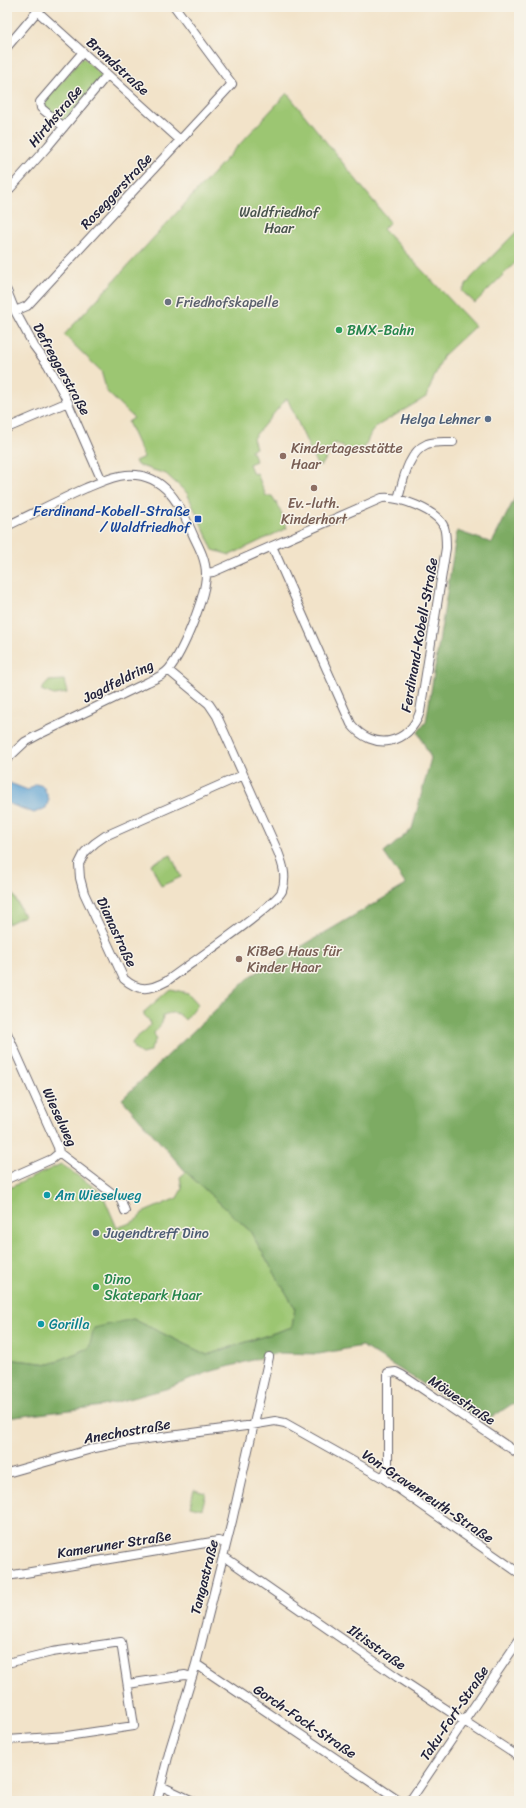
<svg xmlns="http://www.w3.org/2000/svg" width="526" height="1808" viewBox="0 0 526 1808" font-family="Sriracha,sans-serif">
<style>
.green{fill:#9cc672;stroke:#5f7456}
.forest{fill:#7dab64;stroke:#506650}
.water{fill:#5ea3d3;stroke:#406287}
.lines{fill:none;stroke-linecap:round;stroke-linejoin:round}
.minor-casing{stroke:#6b666d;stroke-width:10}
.minor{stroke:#fff;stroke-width:8}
.worship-dot{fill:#6b7280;stroke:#f7f3e8;stroke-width:1.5}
.leisure-dot{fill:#2e9e5b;stroke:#f7f3e8;stroke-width:1.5}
.service-dot{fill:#5c6f8a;stroke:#f7f3e8;stroke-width:1.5}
.education-dot{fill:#8d6e63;stroke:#f7f3e8;stroke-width:1.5}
.transit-dot{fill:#1a4fb4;stroke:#f7f3e8;stroke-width:1.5}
.culture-dot{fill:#0f9aa8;stroke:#f7f3e8;stroke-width:1.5}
.labels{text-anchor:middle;stroke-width:3;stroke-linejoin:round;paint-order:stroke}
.street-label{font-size:14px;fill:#22223b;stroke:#f7f3e8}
.park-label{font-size:14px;fill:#47534c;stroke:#f7f3e8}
.worship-label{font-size:14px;fill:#5b616d;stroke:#f7f3e8;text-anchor:start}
.leisure-label{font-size:14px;fill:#27864d;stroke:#f7f3e8;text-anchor:start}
.service-label{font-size:14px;fill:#4e5e75;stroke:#f7f3e8;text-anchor:end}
.education-label{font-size:14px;fill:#785e54;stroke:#f7f3e8;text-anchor:start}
.transit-label{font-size:14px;fill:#164399;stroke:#f7f3e8;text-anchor:end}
.culture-label{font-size:14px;fill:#0d838f;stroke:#f7f3e8;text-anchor:start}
</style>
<rect width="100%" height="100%" fill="#f7f3e8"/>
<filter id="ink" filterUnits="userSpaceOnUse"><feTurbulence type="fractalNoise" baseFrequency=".025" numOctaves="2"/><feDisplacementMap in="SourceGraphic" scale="8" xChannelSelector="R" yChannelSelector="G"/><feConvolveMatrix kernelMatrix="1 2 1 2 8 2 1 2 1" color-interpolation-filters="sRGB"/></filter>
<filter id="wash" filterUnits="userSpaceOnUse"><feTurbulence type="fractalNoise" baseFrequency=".012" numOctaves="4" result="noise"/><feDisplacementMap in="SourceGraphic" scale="16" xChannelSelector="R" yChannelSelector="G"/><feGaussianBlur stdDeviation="0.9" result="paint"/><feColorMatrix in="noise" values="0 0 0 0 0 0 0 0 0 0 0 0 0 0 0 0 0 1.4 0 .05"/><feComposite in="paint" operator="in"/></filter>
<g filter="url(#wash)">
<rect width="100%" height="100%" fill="#f2e3c9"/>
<!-- green -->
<path class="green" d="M83,57L102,76L64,122L44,107V103Z
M287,93L390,222L383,229L475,326L443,356L426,397L377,426L371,433L363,450L353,452L335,443L322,465H317L287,398L253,438L256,448L251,450L256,461L249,464L253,474L257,473L266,496H272L279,507L287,528L230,555L213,550L187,493L166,474L137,465L135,461L144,457L128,422L134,418L107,392L101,371L64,335Z
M519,229V259L475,303L462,291L472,277Z
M64,680L67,693L54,695L41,690L49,681Z
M171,855L181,877L161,886L151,864Z
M11,890L24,916L8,924L7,891Z
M170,989L188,993L198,1004L185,1020C177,1011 173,1012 163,1015L162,1023L154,1033L156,1039L149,1052L142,1054L134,1049L132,1043C137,1035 145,1033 150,1025L149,1020L144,1015V1012Z
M61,1164L102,1193L117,1228C126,1224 138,1222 142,1213L177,1198L182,1189L180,1177L186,1172L250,1231L295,1308L292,1327L207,1355L133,1319L89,1348L50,1364L7,1359V1189Z
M194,1490L206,1493L202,1509L190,1506Z"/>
<!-- forest -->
<path class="forest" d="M519,490V1404H512L485,1422L362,1346L319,1354L278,1353L209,1372L169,1388L102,1406L7,1418V1359L50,1364L89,1348L94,1328L133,1319L207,1355L292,1327L295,1308L250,1231L186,1172L122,1099L251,976L406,885L384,853L412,829L431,758L418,732L426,722L457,531L492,543Z"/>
<!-- water -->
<path class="water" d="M7,782L28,790L36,784L43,786L49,799L46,808L34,813L7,803Z"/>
</g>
<g filter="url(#ink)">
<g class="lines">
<defs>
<path id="minor" d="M37,11L180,140
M7,47L40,8
M64,127L41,108L40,102L83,52
M7,192L48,146L107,75
M7,291L15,311L34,346L48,365L64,394L102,481
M15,311L27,306L232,84L175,7
M7,428L68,402
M398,499C403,481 408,452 427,444C435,441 444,442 453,442
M7,526C34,513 59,500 86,488C99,483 112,476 126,475C166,472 181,507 194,537C200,549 206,561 206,574C206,596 183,652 169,669C164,675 155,679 148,682L38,735L25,742L7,759
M206,573L213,572L382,498C398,496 437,510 444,527C446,533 446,541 446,548L420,712C409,745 373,752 351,724L272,546
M168,670L209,704L217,716L278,852C283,865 287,877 282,891C275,907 186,966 167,981C150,990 139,992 124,979L84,893L80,878L79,864L85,852L95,843L105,836L243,775
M7,1033L58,1147L59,1153L121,1200L125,1211
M7,1179L52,1159L59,1153
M7,1473L95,1448L124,1442L246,1426L275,1421L285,1423L383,1478L519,1573
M383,1478L388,1469V1373L396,1372L402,1375L519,1454
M223,1556L397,1677L519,1757
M7,1576L218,1541L226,1543
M7,1663L52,1652L121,1642L134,1726L67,1736L7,1740
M196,1664L399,1801
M128,1684L185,1675L192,1677
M161,1786L193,1801
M157,1801L170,1749L196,1664L232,1521L269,1357
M410,1801L519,1640"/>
</defs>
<!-- minor casing -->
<use href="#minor" class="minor-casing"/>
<!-- minor -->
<use href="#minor" class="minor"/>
</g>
</g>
<!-- markers -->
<circle class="worship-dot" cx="168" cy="302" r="4"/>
<g class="leisure-dot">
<circle cx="339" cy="330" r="4"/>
<circle cx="96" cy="1287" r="4"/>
</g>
<g class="service-dot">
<circle cx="488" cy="419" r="4"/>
<circle cx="96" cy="1233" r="4"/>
</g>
<g class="education-dot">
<circle cx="283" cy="456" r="4"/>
<circle cx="314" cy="488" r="4"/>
<circle cx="239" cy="959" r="4"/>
</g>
<rect class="transit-dot" x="194" y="515" width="8" height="8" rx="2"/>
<g class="culture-dot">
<circle cx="47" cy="1195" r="4"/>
<circle cx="41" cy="1324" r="4"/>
</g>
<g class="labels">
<!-- street labels -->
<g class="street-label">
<text transform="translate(118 66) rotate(42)" y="5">Brandstraße</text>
<text transform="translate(55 116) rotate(-50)" y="5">Hirthstraße</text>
<text transform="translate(116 191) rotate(-47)" y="5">Roseggerstraße</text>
<text transform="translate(62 369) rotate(61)" y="5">Defreggerstraße</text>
<text transform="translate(419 635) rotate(-80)" y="5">Ferdinand-Kobell-Straße</text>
<text transform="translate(118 681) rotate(-27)" y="5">Jagdfeldring</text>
<text transform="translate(117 932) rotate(65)" y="5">Dianastraße</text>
<text transform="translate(60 1117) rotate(65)" y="5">Wieselweg</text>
<text transform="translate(462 1400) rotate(34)" y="5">Möwestraße</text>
<text transform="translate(127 1431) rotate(-10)" y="5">Anechostraße</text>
<text transform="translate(428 1496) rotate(34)" y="5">Von-Gravenreuth-Straße</text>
<text transform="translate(114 1544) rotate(-9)" y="5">Kameruner Straße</text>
<text transform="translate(204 1577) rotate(-76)" y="5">Tangastraße</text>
<text transform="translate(377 1647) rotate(35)" y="5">Iltisstraße</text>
<text transform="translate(454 1713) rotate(-56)" y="5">Taku-Fort-Straße</text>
<text transform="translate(305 1721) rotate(34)" y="5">Gorch-Fock-Straße</text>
</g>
<!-- park labels -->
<g class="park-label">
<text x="279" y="217">Waldfriedhof<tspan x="279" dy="16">Haar</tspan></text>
</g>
<!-- worship labels -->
<g class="worship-label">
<text x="176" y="307">Friedhofskapelle</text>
</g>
<!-- leisure labels -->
<g class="leisure-label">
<text x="347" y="335">BMX-Bahn</text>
<text x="104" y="1284">Dino<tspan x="104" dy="16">Skatepark Haar</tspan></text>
</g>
<!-- service labels -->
<g class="service-label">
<text x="480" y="424">Helga Lehner</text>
<text x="104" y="1238" text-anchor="start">Jugendtreff Dino</text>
</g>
<!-- education labels -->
<g class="education-label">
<text x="291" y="453">Kindertagesstätte<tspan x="291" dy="16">Haar</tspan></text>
<text x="314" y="508" text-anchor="middle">Ev.-luth.<tspan x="314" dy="16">Kinderhort</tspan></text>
<text x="247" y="956">KiBeG Haus für<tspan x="247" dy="16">Kinder Haar</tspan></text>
</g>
<!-- transit labels -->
<g class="transit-label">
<text x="190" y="516">Ferdinand-Kobell-Straße<tspan x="190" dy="16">/ Waldfriedhof</tspan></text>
</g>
<!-- culture labels -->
<g class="culture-label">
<text x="55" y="1200">Am Wieselweg</text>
<text x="49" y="1329">Gorilla</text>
</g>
</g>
<!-- margin -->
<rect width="526" height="1808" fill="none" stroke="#f7f3e8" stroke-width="24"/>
</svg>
